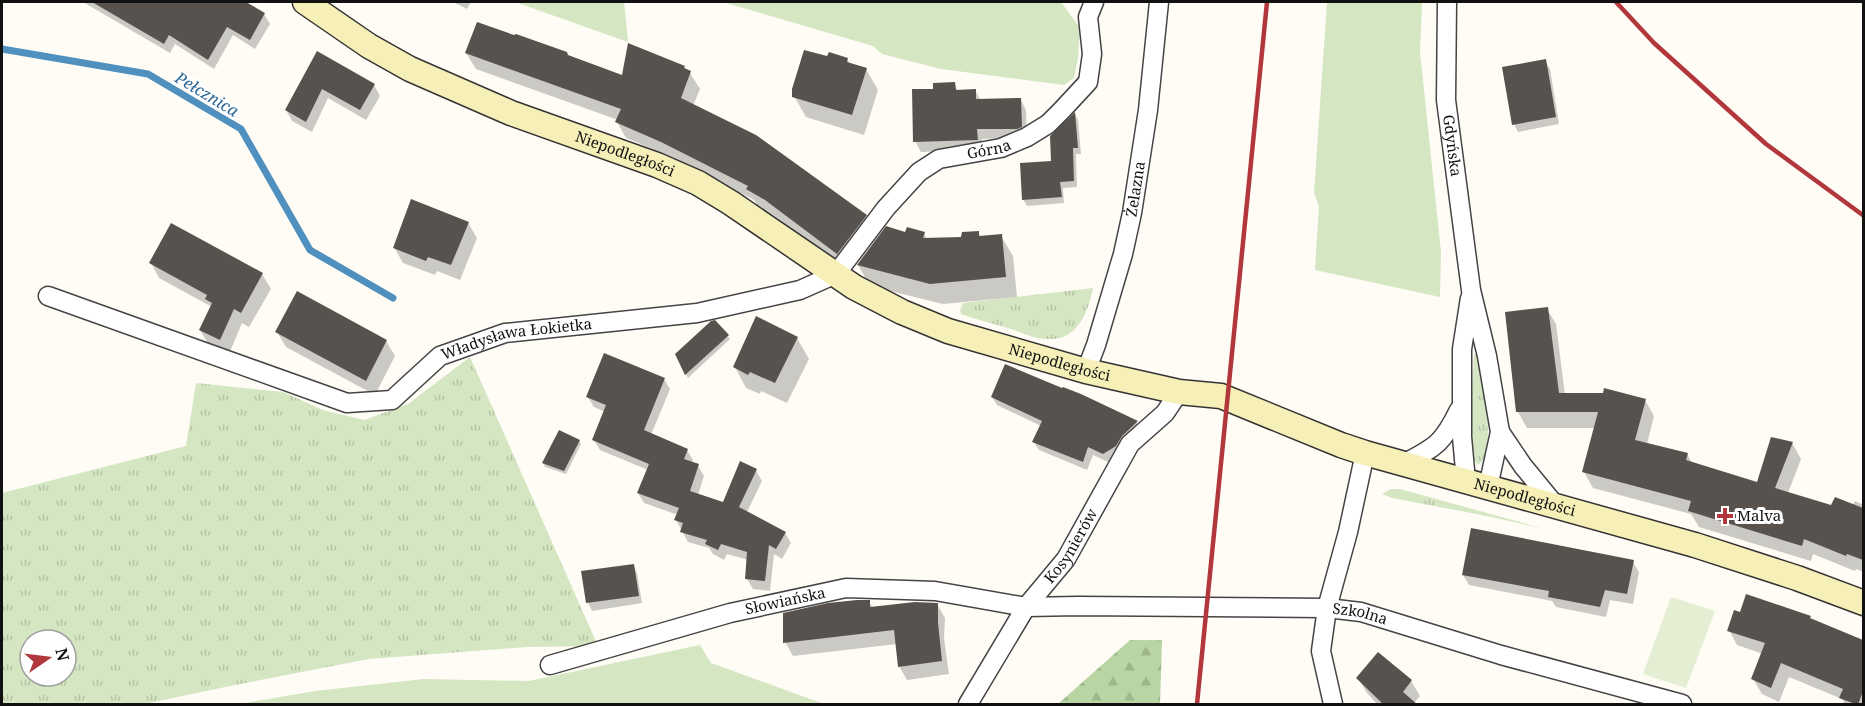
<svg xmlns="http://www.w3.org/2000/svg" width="1865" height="706" viewBox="0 0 1865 706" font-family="'Noto Serif',serif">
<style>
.grass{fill:url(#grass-tufts);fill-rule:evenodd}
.forest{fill:url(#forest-firs)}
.garden{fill:#d4e6c2}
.pitch{fill:#e4eed2}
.shadow{fill:#0003}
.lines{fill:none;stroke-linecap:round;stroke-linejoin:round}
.stream{stroke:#4f90bf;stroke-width:7}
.building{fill:#58524e}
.street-casing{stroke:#444;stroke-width:21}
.secondary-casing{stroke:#333;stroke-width:27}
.street{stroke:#fff;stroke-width:18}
.secondary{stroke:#f6f0b8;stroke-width:24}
.rail{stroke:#b2373c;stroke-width:4.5}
.poi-dot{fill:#b2373c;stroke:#fff;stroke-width:2}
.labels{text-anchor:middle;stroke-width:6;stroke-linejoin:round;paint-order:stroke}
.street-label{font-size:15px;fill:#111;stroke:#fff}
.poi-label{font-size:15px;fill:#111;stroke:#fff;text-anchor:start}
.water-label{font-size:16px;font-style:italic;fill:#276495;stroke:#fff}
</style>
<defs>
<pattern id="grass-tufts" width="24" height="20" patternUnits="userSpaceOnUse" patternTransform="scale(1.5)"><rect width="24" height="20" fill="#d4e6c2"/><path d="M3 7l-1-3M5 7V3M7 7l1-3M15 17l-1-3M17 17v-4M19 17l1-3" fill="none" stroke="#b5c4a6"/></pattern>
<pattern id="forest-firs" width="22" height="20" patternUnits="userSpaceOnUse" patternTransform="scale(1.5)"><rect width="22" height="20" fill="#b8d5a3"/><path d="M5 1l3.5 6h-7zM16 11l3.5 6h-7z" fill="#9db68b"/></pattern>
</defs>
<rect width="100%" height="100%" fill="#fefcf5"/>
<!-- grass -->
<path class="grass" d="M1093,288C1088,313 1077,341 1048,339C1035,339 1023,333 1011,329C995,324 978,320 961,314L960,310L963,303Z
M1474,354L1478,355C1482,379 1494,436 1484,458C1483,461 1480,463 1478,465L1472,457L1469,446Z
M470,357L598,646L526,647L369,659L230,686L144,704H2V493L186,446L196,383L283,392L323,410L364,420L408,404ZM30,640H66V676H30Z
M1391,489H1400L1545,529L1487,516L1392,498L1382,494Z"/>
<!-- forest -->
<path class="forest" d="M1130,640H1162L1160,704H1058Z"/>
<!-- garden -->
<path class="garden" d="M515,2H624L628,42Z
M723,2H1061L1080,28L1078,58L1074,78L1064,85L941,69L882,54L873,46Z
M1327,2H1422L1420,52L1441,252L1440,297L1315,270L1319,206L1314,193Z
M700,645L711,663L824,704H239L315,691L424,679L529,681Z"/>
<!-- pitch -->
<path class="pitch" d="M1671,597L1715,611L1686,688L1643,674Z"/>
<!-- shadow -->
<path class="shadow" d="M83,2H243L264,14L270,24L255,49L233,35L214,69L175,44L170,53Z
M453,2H471L467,9Z
M318,53L374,85L380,96L366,120L328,98L312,132L292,121L286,110Z
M466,53L568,57L623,77L684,67L690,73L700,89L693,106L865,216L875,232L846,269L775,216L757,205L754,200L672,157L626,138L617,122L618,120L476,69Z
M828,58L847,59L850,64L866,69L878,90L864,135L806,117L794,96Z
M1545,61L1550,69L1559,124L1518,132L1514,124Z
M954,84L958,91L975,90L981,101L1021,100L1026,110L1027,137L982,139V150L921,152L915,141L934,91Z
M1075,114L1078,120L1081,154H1076L1077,187L1063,188L1064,203L1027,206L1023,199L1053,163Z
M468,223L477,238L460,280L437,271L435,275L403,263L394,247Z
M887,228L906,234L924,233L927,240L962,239L978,232L981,237L1001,236L1013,256L1017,297L943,304L870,286L858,265Z
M151,263L262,274L271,289L249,327L242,323L229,354L209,345L200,330L212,307L159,278Z
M1547,309L1556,324L1565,395L1645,400L1654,416L1647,444L1687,454L1692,463L1758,484L1792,443L1801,459L1788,493L1832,507L1852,506L1855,501L1864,505V572L1856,569L1855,571L1813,554L1811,561L1699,527L1691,514L1593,488L1584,472L1595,428H1527L1518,412Z
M715,322L730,339L688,378L676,355Z
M277,332L386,341L395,356L375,395L286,347Z
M797,338L809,359L787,403L761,391L760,394L746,388L735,367Z
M664,379L670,389L651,435L687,450L693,460L692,463L698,466L704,476L698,495L724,503L756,471L762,481L747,512L785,533L791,543L782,559L774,554L770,591L753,589L747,579L748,560L727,554L724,560L713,554L709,548L688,542L676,520L678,515L644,503L638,493L648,470L600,450L594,440L605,412L594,407L588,397Z
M1080,396L1137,423L1142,431L1121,454L1108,462L1093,455L1087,470L1039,450L1034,442L1041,426L997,405L992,397Z
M579,441L581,444L566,474L545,467L543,463Z
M1633,562L1639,572L1633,604L1610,600L1606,617L1556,607L1552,601L1469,585L1463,575Z
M633,565L637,573L642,603L592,611L588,603L582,572Z
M869,602L873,608L937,604L945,618L944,638L949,674L907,680L899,666L897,644L793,656L785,642Z
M1741,613L1810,617L1811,620L1864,641V704H1845L1842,699L1789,677L1779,702L1762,694L1753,679L1763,654L1737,645L1729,630Z
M1358,678L1411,681L1420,696L1414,703L1416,704H1377L1367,693Z"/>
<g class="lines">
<!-- stream -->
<path class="stream" d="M2,49L148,74L241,129L310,250L393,298"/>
</g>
<!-- building -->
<path class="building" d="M92,2H246L265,13L250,40L227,27L208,60L169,35L164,44Z
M477,22L514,35L516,34L567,52L568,55L622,75L628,43L685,66L684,68L691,71L681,98L756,135L867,215L837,254L765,200L746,189L748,186L661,142L615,122L621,109L465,53Z
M804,50L827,56L829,52L848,58L847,62L867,68L852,115L792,97V89Z
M317,51L375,84L360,110L322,89L306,122L285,110Z
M1546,59L1556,117L1512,125L1502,67Z
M955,82L956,90L976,89V99L1021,98L1022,127L1017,129H977L978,140L913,142L912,89H933V83Z
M1075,112L1078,148H1073L1074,181L1060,182L1062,197L1022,200L1020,163L1051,161L1050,136Z
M411,199L469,222L451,265L428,257L426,261L393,248Z
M171,223L263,273L241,313L234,309L220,340L199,330L212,303L205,299L207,295L149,263Z
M886,226L905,232L907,227L925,232L923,238L961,237L962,232L979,231V236L1002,234L1006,277L930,284L857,265Z
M297,291L387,340L366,381L275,332Z
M1548,307L1559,393H1603L1604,388L1646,399L1635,440L1688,453L1686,460L1757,482L1771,437L1793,442L1775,488L1831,505L1835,497L1863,508V560L1847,554L1846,556L1804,539L1802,546L1688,511L1691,501L1582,472L1598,412H1516L1505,312Z
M756,316L798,337L775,383L750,372L748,375L733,367Z
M715,320L729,335L685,375L675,354L711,321Z
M604,353L665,378L644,430L688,449L684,459L699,464L690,491L723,502L740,461L757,469L739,507L786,532L776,549L769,545L765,581L745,579L747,552L721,544L718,550L705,544L707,540L680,532L683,523L674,520L679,508L637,493L649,464L592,440L606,405L586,397Z
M1005,364L1062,388L1063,387L1081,394L1138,421L1122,436L1116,446L1103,454L1088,447L1083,462L1032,442L1042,421L991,397Z
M559,430L580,440L564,471L542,463Z
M1471,528L1634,560L1627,594L1605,590L1600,607L1548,597L1549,591L1462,575Z
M634,564L639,596L586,603L581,571Z
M1746,594L1811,616L1810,618L1863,640V691L1858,705L1839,698L1843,689L1781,663L1771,688L1751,679L1765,643L1727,631L1734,610L1740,612Z
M857,600H870V607L915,602L938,603V623L942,661L898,667L894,630L783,643V613L828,603Z
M1378,652L1412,680L1403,692L1418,705H1384L1356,678Z"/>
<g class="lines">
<defs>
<g id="street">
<path id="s1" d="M1447,2L1446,100L1471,290L1487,356L1500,432L1488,487"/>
<path id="s2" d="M48,296L347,403L392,400L440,356L505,333L697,313L800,290L836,274L886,208L919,172L939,159L1001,148L1027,137L1048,124L1062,110L1088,82L1092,54L1088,17L1094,2"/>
<path id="s3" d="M1086,371L1096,345L1123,254L1132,213L1148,110L1159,2"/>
<path d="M1500,432L1523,466L1555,505"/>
<path d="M1405,463C1436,447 1443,443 1459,410"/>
<path d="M1466,481L1462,437V349L1470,298"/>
<path id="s4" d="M550,665L730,613L846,588L935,591L1026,607L1078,606L1327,608L1361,612L1501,655L1682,704"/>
<path id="s5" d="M968,704L1026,607L1066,559L1130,444L1165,413L1179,392"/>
<path d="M1333,704L1321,651L1327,608L1348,532L1365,453"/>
</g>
<g id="secondary">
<path id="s6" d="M305,2L369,46L410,69L511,113L657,165L698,183L731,203L854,287L902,312L948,331L1086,371L1179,392L1221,396L1341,445L1365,453L1695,545L1797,578L1864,603"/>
</g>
</defs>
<!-- street casing -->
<use href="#street" class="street-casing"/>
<!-- secondary casing -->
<use href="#secondary" class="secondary-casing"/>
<!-- street -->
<use href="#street" class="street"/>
<!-- secondary -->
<use href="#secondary" class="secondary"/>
<!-- rail -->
<path class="rail" d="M1616,2L1654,43L1766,144L1864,216
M1197,704L1267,2"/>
</g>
<!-- markers -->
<path class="poi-dot" d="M1722 507h6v6h6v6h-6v6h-6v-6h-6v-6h6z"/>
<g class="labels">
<!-- street labels -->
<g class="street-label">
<text dy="5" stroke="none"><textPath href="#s1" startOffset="144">Gdyńska</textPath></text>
<text dy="5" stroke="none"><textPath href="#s2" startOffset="1041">Górna</textPath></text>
<text dy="5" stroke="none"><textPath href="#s6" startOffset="356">Niepodległości</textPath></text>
<text dy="5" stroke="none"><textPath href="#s3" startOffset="189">Żelazna</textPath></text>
<text dy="5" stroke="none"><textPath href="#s2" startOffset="507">Władysława Łokietka</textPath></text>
<text dy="5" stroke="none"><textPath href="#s6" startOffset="842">Niepodległości</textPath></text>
<text dy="5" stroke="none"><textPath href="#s6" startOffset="1328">Niepodległości</textPath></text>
<text dy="5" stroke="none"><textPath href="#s5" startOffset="189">Kosynierów</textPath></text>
<text dy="5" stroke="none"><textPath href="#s4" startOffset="244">Słowiańska</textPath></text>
<text dy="5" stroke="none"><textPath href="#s4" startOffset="822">Szkolna</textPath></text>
</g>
<!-- poi labels -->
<g class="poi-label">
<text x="1737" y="521">Malva</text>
</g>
<!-- water labels -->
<g class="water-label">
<text transform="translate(207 94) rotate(31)" y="6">Pełcznica</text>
</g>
</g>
<!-- border -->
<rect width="1865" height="706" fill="none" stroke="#111111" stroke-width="6"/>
<!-- north arrow -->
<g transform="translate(48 658) rotate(76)"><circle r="28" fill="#ffffff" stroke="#a0a0a0" stroke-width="1.5"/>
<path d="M0-4.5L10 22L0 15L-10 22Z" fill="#b2373c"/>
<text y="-9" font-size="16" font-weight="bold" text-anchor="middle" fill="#111111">N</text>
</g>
</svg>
